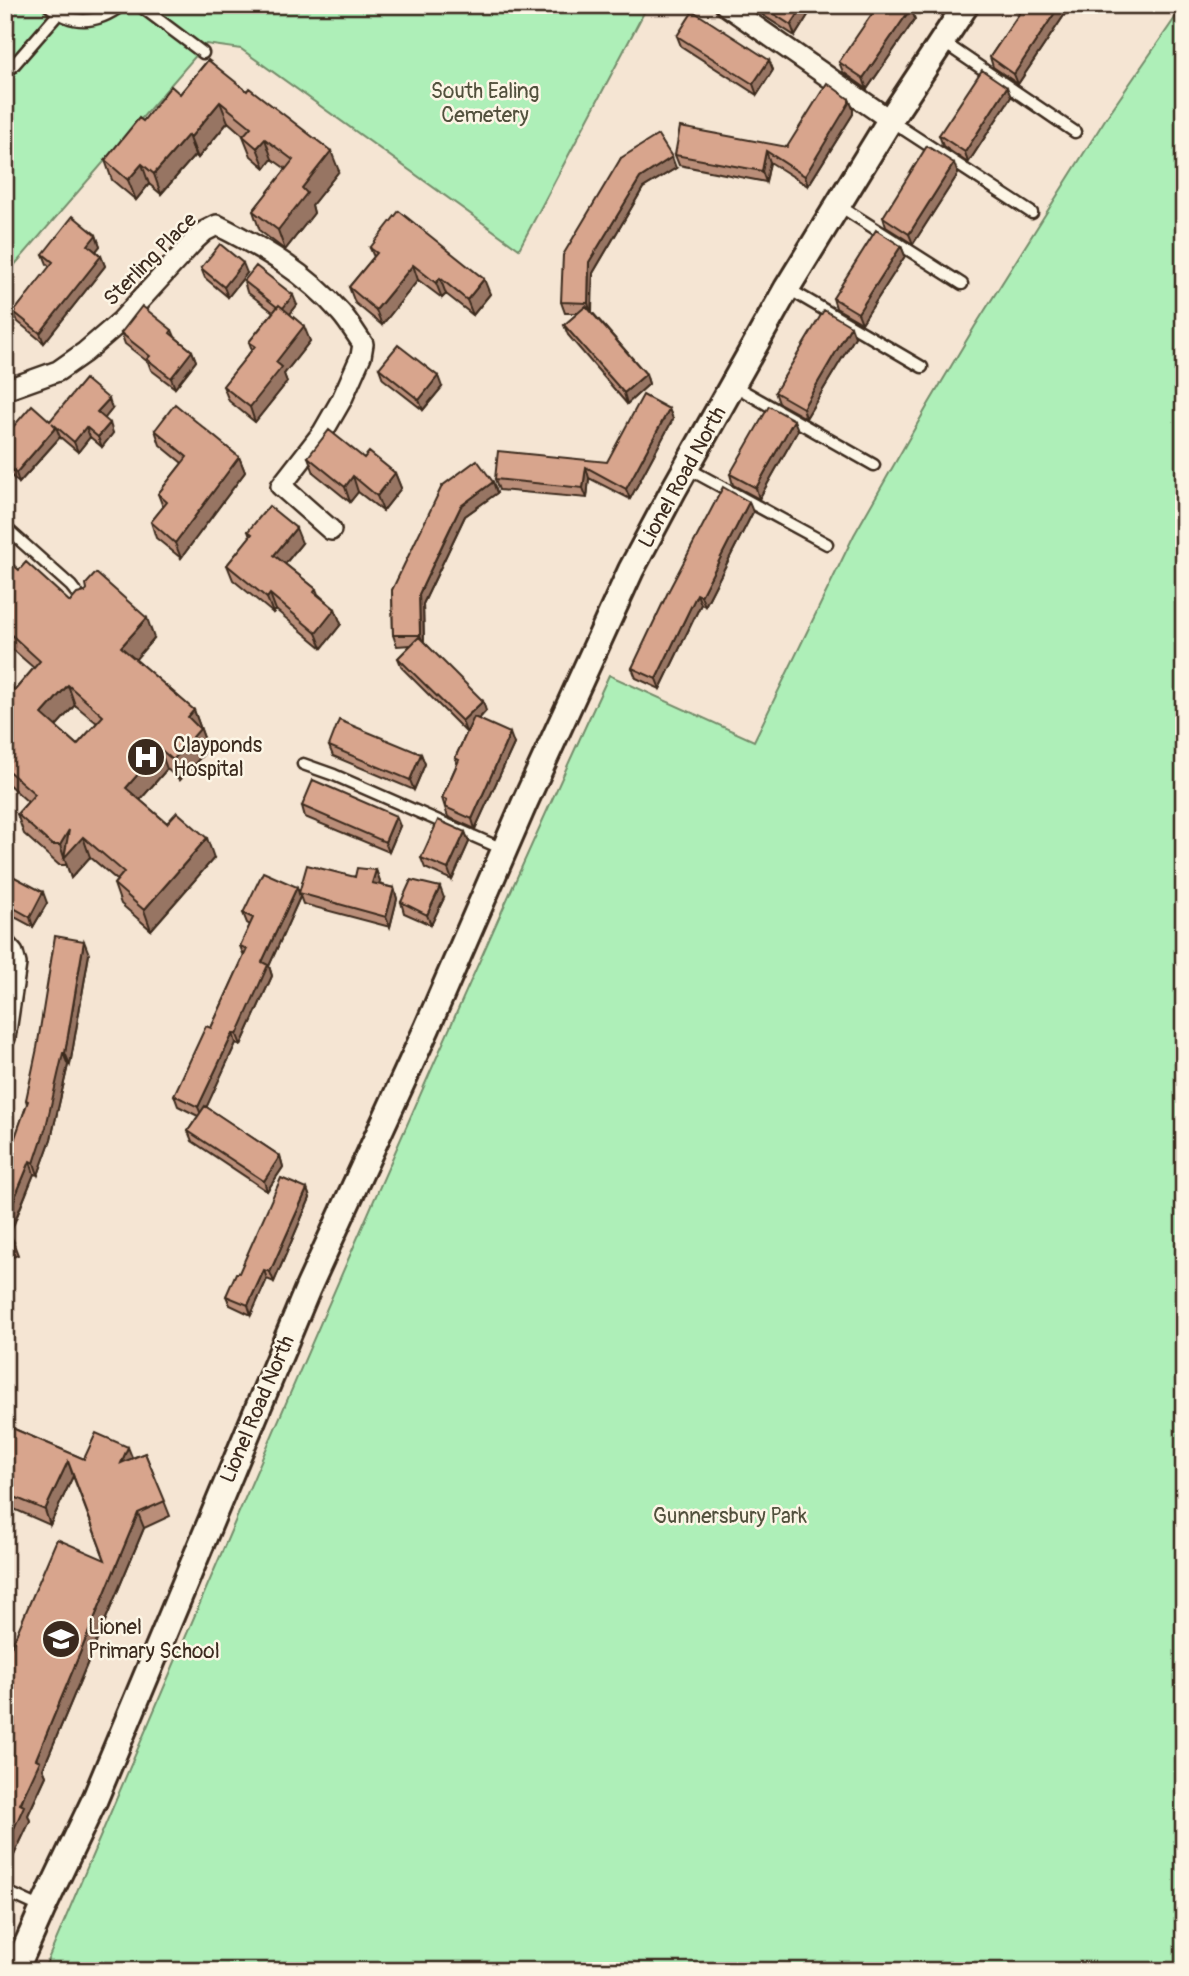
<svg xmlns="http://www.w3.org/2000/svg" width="1189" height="1976" viewBox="0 0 1189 1976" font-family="Pangolin,sans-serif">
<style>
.green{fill:#aeefb8;stroke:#748c6b;stroke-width:2}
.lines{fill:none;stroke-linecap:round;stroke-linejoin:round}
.service-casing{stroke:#3b2a1e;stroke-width:15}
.minor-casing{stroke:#3b2a1e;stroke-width:24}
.tertiary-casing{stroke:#3b2a1e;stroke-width:30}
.service{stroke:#fcf5e5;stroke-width:10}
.minor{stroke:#fcf5e5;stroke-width:19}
.tertiary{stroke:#fcf5e5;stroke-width:24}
.wall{fill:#ba8e79;stroke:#3b2a1e;stroke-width:2;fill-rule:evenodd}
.shaded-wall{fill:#977463;stroke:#3b2a1e;stroke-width:2}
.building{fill:#d8a58d;stroke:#3b2a1e;stroke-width:2;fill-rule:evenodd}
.labels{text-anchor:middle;stroke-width:5;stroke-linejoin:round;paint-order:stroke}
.park-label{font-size:21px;fill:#52513d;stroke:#fcf5e5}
.street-label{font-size:21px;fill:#3b2a1e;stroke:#fcf5e5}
.poi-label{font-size:21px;fill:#3b2a1e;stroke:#fcf5e5;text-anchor:start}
</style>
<rect width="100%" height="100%" fill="#f5e5d3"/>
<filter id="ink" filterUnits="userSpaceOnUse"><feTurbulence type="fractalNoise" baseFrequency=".0143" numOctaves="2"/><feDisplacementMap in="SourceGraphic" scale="14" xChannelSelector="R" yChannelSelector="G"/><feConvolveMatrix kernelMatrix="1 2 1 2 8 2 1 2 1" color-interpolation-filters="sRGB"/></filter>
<g filter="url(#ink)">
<!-- green -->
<path class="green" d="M5,5H648L519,249L241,49L206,44L5,276Z
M1184,5V1971H43C228,1537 412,1103 609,675L754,741L854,535L928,405L975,326L1106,118Z"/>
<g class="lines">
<defs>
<path id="service" d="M48,5C72,26 97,24 122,5
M139,5L203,53
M943,42L1075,132
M5,75L58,14
M891,121L1032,213
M838,205L962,284
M787,288L922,367
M733,385L874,465
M687,468L827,544
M5,527L71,586L85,604
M303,764L334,775L505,850
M5,1891L42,1908"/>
<path id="minor" d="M725,5L890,120
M5,390L58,371L85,352L121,321L195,240L205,231L217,225C263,248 306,273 341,313C349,322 356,334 363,344L361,356L342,399L323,432L281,486L331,530
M5,944L13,953L16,964L5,1038"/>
<path id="tertiary" d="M15,1971L43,1908L95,1799L308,1288L427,1028L525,802L631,570L673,491L787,288L890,120L966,5"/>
</defs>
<!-- service casing -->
<use href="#service" class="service-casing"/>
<!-- minor casing -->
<use href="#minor" class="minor-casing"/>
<!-- tertiary casing -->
<use href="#tertiary" class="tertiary-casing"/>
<!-- service -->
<use href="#service" class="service"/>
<!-- minor -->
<use href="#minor" class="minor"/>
<!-- tertiary -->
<use href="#tertiary" class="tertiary"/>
</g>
<!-- wall -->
<path class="wall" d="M747,5H807L810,12L795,36Z
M1025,5H1071L1018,84L993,67L990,57Z
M915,19L867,89L843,72L839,62Z
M677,36L769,60L773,70L757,95L681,46Z
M208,60L339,171L312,205L314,213L285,250L260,231L253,211L286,169L272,159L265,168L251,156L243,136H244L228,122L198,158L195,155L161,194L149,184L136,200L112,180L105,160L143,121L180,94Z
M1011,97L968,163L943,146L939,135Z
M849,99L853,109V114L808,186L770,162L766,182L679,165L675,155L787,147Z
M621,158L676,168L643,188L593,273L592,312L646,374L649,384L627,404L568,335L564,325L578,313H565L561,302Z
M958,174L913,244L886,227L883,217Z
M96,235L100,246L96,251L101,256L105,266L44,343L18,322L14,312L50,267L47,264L43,254Z
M901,246L905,256L862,323L836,308L833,298Z
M370,248L490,294L473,315L446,294L442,298L418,280L382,325L355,303L349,287L374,257Z
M201,268L247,273L228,297L205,278Z
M244,281L297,305L290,314L310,341L284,374L287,382L255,422L229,401L223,386L252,350L249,342L273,312L247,292Z
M172,330L175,337L192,351L196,361L175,388L151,370L148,362L125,344L121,333Z
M855,337L806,418L779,403L775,392Z
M379,368L442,387L423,410L383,379Z
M112,409L104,419L113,433L102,447L90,437L78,452L60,437L19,483L5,470V436L50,421Z
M669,409L673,419L630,499L589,478L587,498L499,490L495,479L607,462Z
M155,430L239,457L245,472L181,558L156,538L151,522L163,507L158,494L182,463L160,445Z
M798,430L759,499L733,485L730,474Z
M308,457L364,458L395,473L401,488L383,511L358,492L350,502L314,473Z
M493,482L497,493L465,516L423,604L424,642L486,711L479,719L514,744L475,829L448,817L442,798L457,764L455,758L468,730L466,732L402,668L398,658L411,645L397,646L393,635L392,590Z
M753,512L705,606L701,604L660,689L636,678L632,668Z
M248,531L302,543L285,564L316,589L318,594L335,609L341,624L322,648L276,610L273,613L233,580L227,565L250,537Z
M5,558L19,570L70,602L154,638L135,659L194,710L208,749L180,780L167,769L140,800L167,823L214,858L151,930L121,904L114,884L117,880L90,857L71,878L67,865H59L24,834L17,814L28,802L7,783L5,785V682L15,690L34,668L11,648L5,655ZM75,705L97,723L77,745L56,726Z
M329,746L421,754L425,764L414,790L333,756Z
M302,806L400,826L389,852L305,817Z
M465,832L469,842L452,880L425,868L421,858Z
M376,870L380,881L379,884L394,888L397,899L390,927L303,904L299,893Z
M5,872L47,903L33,927L5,912Z
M297,887L300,897L269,966L272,976L241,1045L236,1043L206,1107L280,1156L283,1167L267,1191L192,1141L188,1131L198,1116L178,1106L174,1095L211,1028L244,956L240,946L250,925L247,923L243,913Z
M444,898L431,925L404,913L401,902Z
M89,954L70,1065H68L51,1139L38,1175L34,1174L10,1234L18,1255L5,1260V1166L27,1104L26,1100Z
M307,1189L310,1198L274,1282L267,1279L251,1315L230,1305L226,1296L239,1273Z
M5,1425L84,1459L132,1458L145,1453L170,1516L144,1528L43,1769L46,1776L28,1815L30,1821L14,1855L5,1851V1661L105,1560L73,1476L50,1525L5,1505Z"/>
<!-- shaded-wall -->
<path class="shaded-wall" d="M804,5H807L810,12L795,36L791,25Z
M1060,5H1071L1018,84L1014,74Z
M911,8L915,19L867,89L863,78Z
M769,60L773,70L757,95L753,84Z
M1007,87L1011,97L968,163L965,152Z
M849,99L853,109V114L808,186L805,176Z
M220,102L228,122L198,158L190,138Z
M188,135L195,155L161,194L154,174Z
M265,139L272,159L265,168L257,148Z
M331,151L339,171L312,205L314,213L285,250L278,230L302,188Z
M766,151L770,162L766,182L762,171Z
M672,157L676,168L643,188L593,273L591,314L588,303L589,262L640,178Z
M954,163L958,174L913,244L909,234Z
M142,164L149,184L136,200L128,180Z
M96,235L100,246L92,256L88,245Z
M901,246L905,256L862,323L858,313Z
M101,256L105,266L44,343L40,333Z
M243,263L247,273L228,297L224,287Z
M413,265L418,280L382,325L376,310Z
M440,278L446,294L442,298L436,283Z
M484,279L490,294L473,315L467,300Z
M293,295L297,305L285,320L281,310Z
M304,326L310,341L284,374L287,382L255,422L250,407L276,362Z
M851,326L855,337L806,418L803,408Z
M192,351L196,361L175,388L171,378Z
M646,374L649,384L627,404L624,393Z
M438,376L442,387L423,410L419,400Z
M109,399L112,409L101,423L97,412Z
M669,409L673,419L630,499L626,489Z
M794,420L798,430L759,499L756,488Z
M110,423L113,433L102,447L98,437Z
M56,427L60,437L19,483L16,473Z
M86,427L90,437L78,452L74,442Z
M239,457L245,472L181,558L175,543Z
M586,467L589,478L587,498L583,488Z
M395,473L401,488L383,511L377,496Z
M353,476L358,492L350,502L345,487Z
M493,482L497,493L465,516L423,604L424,645L420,635L419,594L461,506Z
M749,502L753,512L705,606L701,596Z
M296,528L302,543L280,570L274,555Z
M270,594L276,610L273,613L267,598Z
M697,594L701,604L660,689L656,679Z
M335,609L341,624L322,648L316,633Z
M147,618L154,638L129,667L121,647Z
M5,632L11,648L5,655Z
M68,685L75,705L49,734L42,714Z
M483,701L486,711L466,732L462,721Z
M194,710L208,749L180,780L173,760L188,717Z
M510,733L514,744L475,829L472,819Z
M160,749L167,769L133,808L126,788Z
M421,754L425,764L414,790L410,780Z
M396,816L400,826L389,852L385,842Z
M69,830L83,837L90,857L71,878L60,845Z
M465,832L469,842L452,880L448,869Z
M207,838L214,858L151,930L144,910Z
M376,870L380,881L376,893L372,883Z
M297,887L300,897L269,966L272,976L241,1045L237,1035L262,962Z
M440,887L444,898L431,925L427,915Z
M394,888L397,899L390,927L386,917Z
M43,892L47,903L33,927L30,917Z
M84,941L89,954L70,1065L65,1053Z
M233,1033L236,1043L202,1117L198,1107Z
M63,1053L68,1065L51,1139L38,1175L34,1163Z
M280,1156L283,1167L267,1191L264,1181Z
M30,1161L34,1174L9,1235L5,1221Z
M307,1189L310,1198L274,1282L270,1272Z
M264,1270L267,1279L251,1315L248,1305Z
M128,1447L134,1462L121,1463Z
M68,1461L73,1476L50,1525L45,1510Z
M138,1513L144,1528L43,1769L46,1776L28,1815L30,1821L14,1855L9,1840L36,1759Z"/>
<!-- building -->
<path class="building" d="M760,5H804L791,25Z
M878,5H906L911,8L863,78L839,62Z
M1025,5H1060L1014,74L990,57Z
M693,11L769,60L753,84L677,36Z
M208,60L247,91L249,88L331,151L302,188L307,193L278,230L253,211L293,160L265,139L257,148L243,136L251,127L220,102L190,138L188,135L154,174L142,164L128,180L105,160L139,118L143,121L171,86L180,94Z
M982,70L1007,87L965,152L939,135Z
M827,83L849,99V103L805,176L766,151L762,171L675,155L680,127L787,147Z
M658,135L672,157L640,178L589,262L588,303L561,302L563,255L621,158Z
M927,146L954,163L909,234L883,217Z
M399,211L484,279L467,300L440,278L436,283L413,265L376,310L349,287L377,253L370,248Z
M73,216L96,235L88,245L101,256L40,333L14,312L53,262L43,254Z
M876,230L901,246L858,313L833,298Z
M220,244L243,263L224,287L201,268Z
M256,266L293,295L283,308L279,305L277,307L244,281Z
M279,305L304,326L276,362L282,367L250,407L223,386L255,346L249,342Z
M142,306L172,330L170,333L192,351L171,378L147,359L150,356L121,333Z
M586,306L646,374L624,393L564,325Z
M824,310L851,326L803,408L775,392Z
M398,345L438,376L419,400L379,368Z
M85,379L109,399L97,412L110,423L98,437L86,427L74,442L52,423L56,427L16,473L5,463V436L32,405L50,421Z
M643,395L669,409L626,489L586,467L583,488L495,479L498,451L607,462Z
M175,404L239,457L175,543L151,522L167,502L158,494L187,457L155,430Z
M769,406L794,420L756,488L730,474Z
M329,430L364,458L369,452L395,473L377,496L353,476L345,487L308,457Z
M477,460L493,482L461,506L445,539L419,594L420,635H393L392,590L442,486Z
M723,487L749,502L701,596L697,594L656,679L632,668L669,590Z
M269,506L296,528L274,555L316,589L314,592L335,609L316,633L270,594L267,598L227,565L252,534L248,531Z
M5,558L19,570L26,562L70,602L77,594L85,592L87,589L86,584L96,573L147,618L121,647L194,710L188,717L200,729L173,760L160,749L126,788L167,823L177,812L207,838L144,910L114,884L124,872L83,837L64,858L69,830L60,845H52L17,814L35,794L5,768V682L15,690L40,661L5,629ZM68,685L103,716L77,745L42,714Z
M419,637L483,701L462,721L398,658Z
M474,717L510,733L472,819L445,807L447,800L442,798L459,760L455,758Z
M339,720L421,754L410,780L329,746Z
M313,780L396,816L385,842L302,806Z
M438,820L465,832L448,869L421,858Z
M307,865L355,877L357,868L376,870L372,883L394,888L386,917L299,893Z
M5,872L43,892L30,917L5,903Z
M263,872L297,887L262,962L268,965L237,1035L233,1033L198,1107L174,1095L206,1026L211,1028L247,949L240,946L253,918L243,913Z
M411,880L440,887L427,915L401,902Z
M55,936L84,941L65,1053H63L46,1127L34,1163L30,1161L5,1221V1166L28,1101L26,1100L37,1048Z
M205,1106L280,1156L264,1181L188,1131Z
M281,1178L307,1189L270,1272L264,1270L248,1305L226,1296L236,1273H239Z
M5,1224L14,1242L5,1246Z
M5,1425L84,1459L96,1433L128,1447L121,1463L145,1453L165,1501L138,1513L36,1759L40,1761L20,1804L24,1806L9,1840L5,1838V1661L57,1539L105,1560L68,1461L45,1510L5,1493Z"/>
</g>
<!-- icons -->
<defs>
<symbol id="hospital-disc" viewBox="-11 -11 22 22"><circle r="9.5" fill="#3b2a1e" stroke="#fcf5e5"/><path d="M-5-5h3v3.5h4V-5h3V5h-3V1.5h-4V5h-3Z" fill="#fff"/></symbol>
<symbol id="school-disc" viewBox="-11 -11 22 22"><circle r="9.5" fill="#3b2a1e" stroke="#fcf5e5"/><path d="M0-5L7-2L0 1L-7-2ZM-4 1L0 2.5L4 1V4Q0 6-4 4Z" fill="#fff"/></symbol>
</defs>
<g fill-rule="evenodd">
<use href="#hospital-disc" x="124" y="735" width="44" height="44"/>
<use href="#school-disc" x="39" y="1617" width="44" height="44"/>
</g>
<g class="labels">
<!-- park labels -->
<g class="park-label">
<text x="485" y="98">South Ealing<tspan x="485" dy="24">Cemetery</tspan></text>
<text x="730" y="1523">Gunnersbury Park</text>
</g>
<!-- street labels -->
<g class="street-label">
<text transform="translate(150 259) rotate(-45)" y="7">Sterling Place</text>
<text transform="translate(682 477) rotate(-61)" y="7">Lionel Road North</text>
<text transform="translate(257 1409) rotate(-67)" y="7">Lionel Road North</text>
</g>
<!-- poi labels -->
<g class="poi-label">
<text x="173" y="752">Clayponds<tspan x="173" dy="24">Hospital</tspan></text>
<text x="88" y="1634">Lionel<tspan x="88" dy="24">Primary School</tspan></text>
</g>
</g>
<!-- margin -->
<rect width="1189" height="1976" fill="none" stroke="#fcf5e5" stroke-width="28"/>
<rect x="14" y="14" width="1161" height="1948" fill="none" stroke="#3b2a1e" stroke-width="2.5" filter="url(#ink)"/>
</svg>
